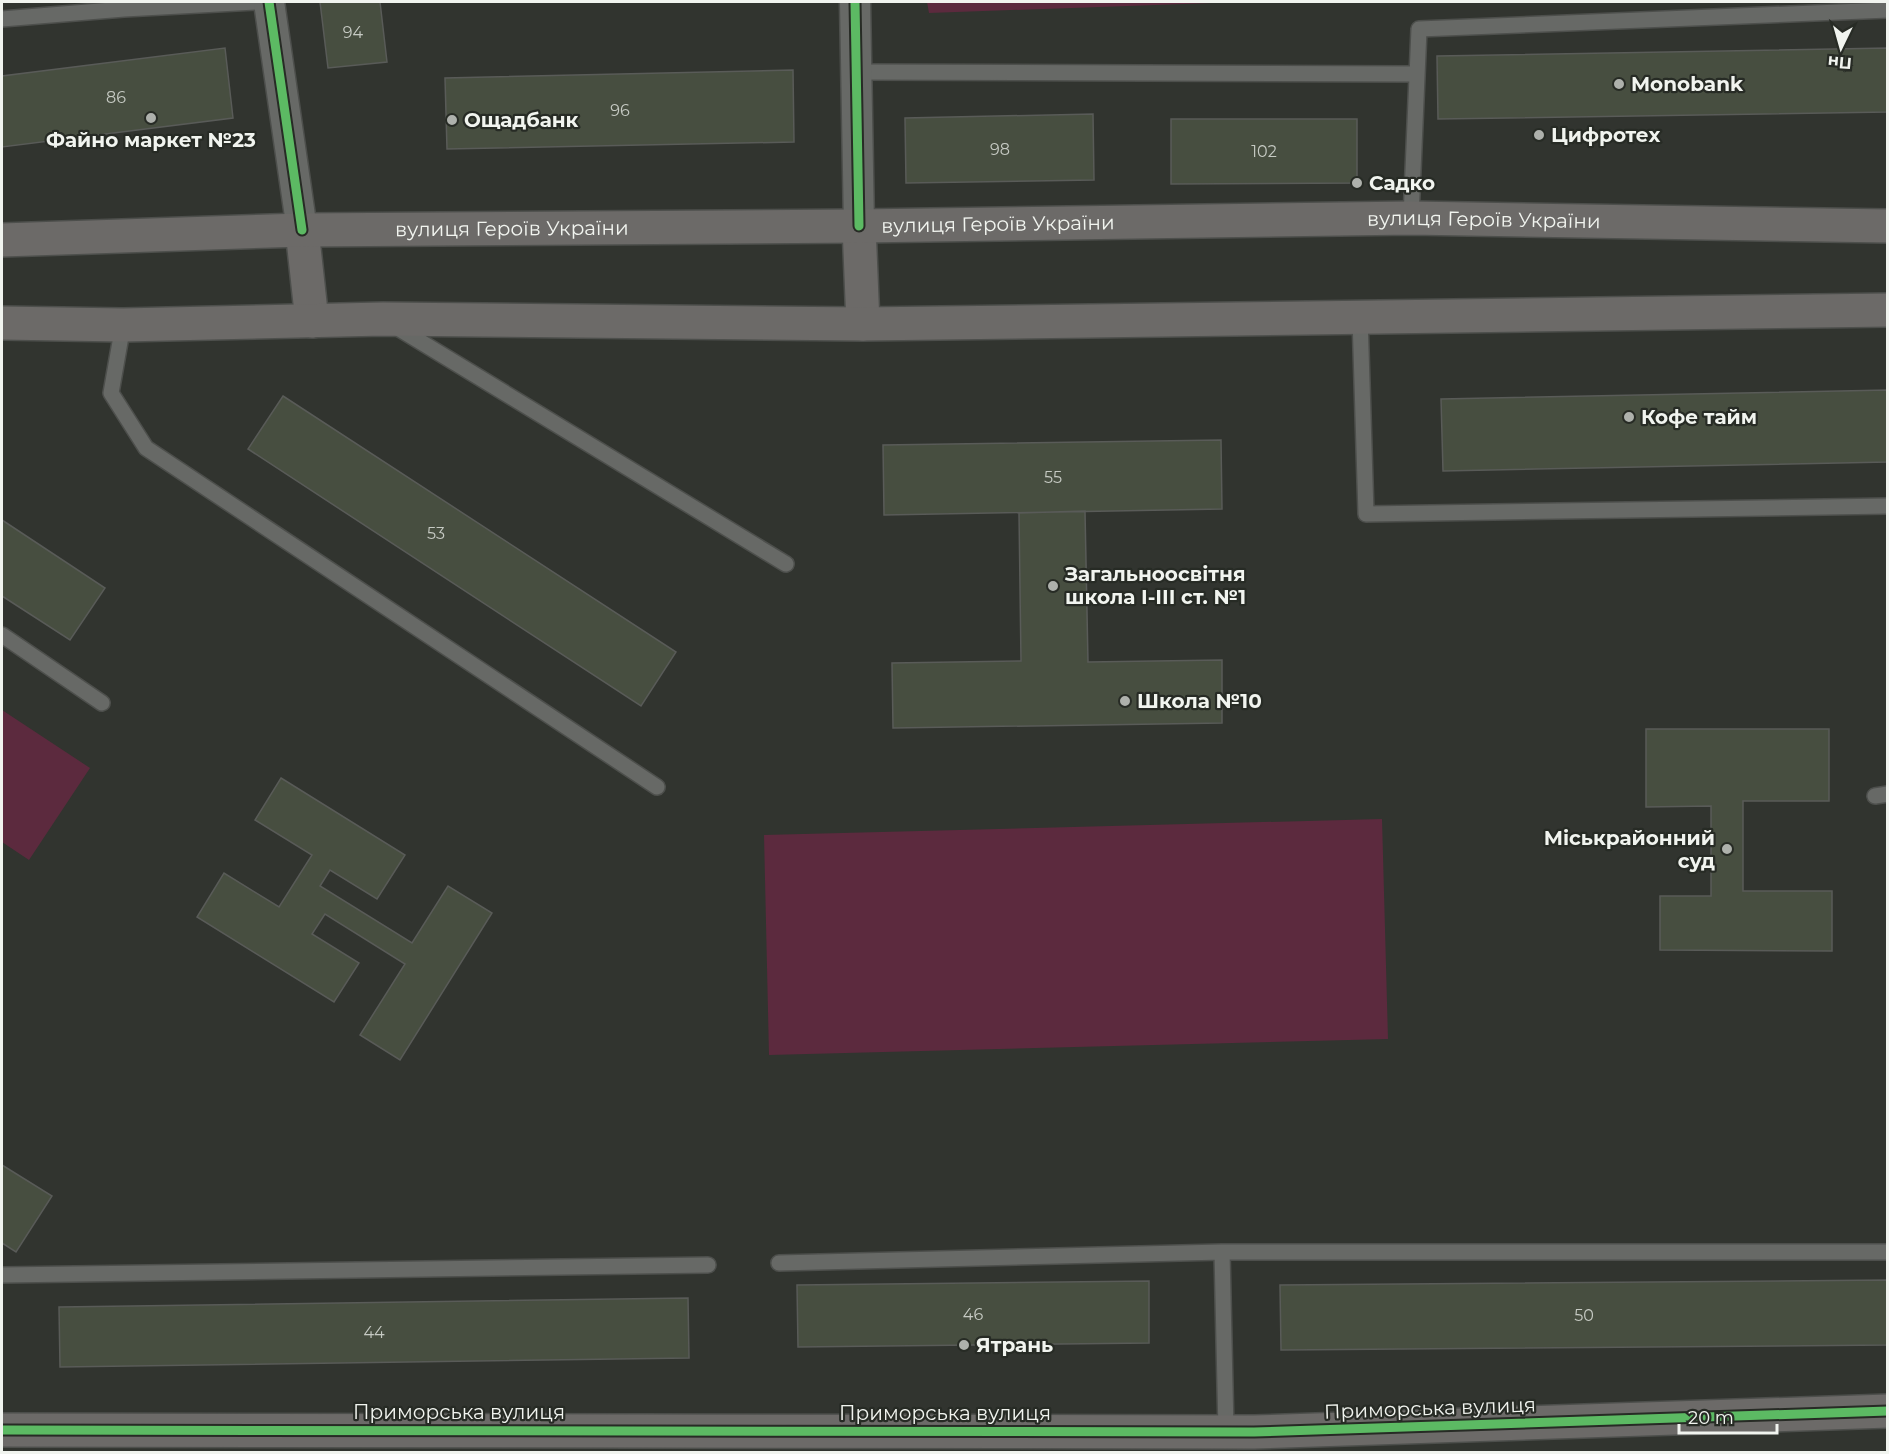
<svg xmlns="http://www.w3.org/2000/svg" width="1889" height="1454" viewBox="0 0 1889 1454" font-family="Montserrat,sans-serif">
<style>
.green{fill:#5c2a3e}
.building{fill:#474e40;stroke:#595b58;stroke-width:1.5}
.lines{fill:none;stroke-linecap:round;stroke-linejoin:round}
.lane-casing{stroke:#4d4f4c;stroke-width:18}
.street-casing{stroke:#4d4f4c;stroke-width:33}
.secondary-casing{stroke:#4d4f4c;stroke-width:36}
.lane{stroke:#676966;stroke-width:15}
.street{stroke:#676966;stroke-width:30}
.secondary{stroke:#6c6a68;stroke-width:33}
.cycleway-casing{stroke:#272b25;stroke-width:13}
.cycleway{stroke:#5cba63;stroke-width:9}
.poi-dot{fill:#aeb1ac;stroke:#272b25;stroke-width:2}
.labels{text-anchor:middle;stroke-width:4.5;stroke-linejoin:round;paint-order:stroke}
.number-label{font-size:16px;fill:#c6cac3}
.poi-label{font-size:20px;font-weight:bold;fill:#f1f4ef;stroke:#272b25;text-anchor:start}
.street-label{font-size:20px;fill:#f1f4ef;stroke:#272b25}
</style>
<rect width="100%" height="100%" fill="#31342f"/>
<!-- green -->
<path class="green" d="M927,2H1240L929,13Z
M2,710L90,768L29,860L2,842Z
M1382,819L1388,1039L769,1055L764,835Z"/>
<!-- building -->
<path class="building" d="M320,2H380L387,62L328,68Z
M225,48L233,118L2,147V76Z
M1888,48V112L1438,119L1437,56Z
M793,70L794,142L447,149L445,78Z
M1093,114L1094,180L906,183L905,118Z
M1171,119H1357V183L1171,184Z
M1888,390V462L1443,471L1441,399Z
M283,396L676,652L641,706L248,449Z
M1221,440L1222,509L884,515L883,445Z
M1085,511L1088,662L1222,660V723L893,728L892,663L1021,661L1019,513Z
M2,520L105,588L70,640L2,596Z
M1646,729H1829V801H1743V891H1832V951L1660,950V896H1711V806L1646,807Z
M281,778L405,855L377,899L330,870L320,886L412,943L448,886L492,913L400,1060L360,1035L405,964L325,914L312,934L359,963L334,1002L197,917L224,873L279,907L312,855L255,820Z
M2,1165L52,1196L16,1252L2,1243Z
M1888,1280V1345L1281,1350L1280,1285Z
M1149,1281V1343L798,1347L797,1285Z
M688,1298L689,1358L60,1367L59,1307Z"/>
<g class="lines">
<defs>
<path id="lane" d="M2,19L124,9L256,2
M856,72L1417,74
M1411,218L1419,29L1888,10
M1360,317L1366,514L1888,506
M123,325L111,393L146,448L657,787
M393,325L786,564
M2,635L102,703
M1875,796L1888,794
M1222,1252L1226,1431
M779,1263L1222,1252H1888
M2,1275L708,1265"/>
<path id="street" d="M269,2L302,230
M855,2L859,226"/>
<g id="secondary">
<path d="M859,226L863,324"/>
<path d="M302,230L312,321"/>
<path id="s1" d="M2,240L302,230L859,226L1411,218L1888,226"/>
<path d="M2,323L123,325L383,319L863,324L1888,310"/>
<path d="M2,1430L1254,1432L1888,1411"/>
</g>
</defs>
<!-- lane casing -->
<use href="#lane" class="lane-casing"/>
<!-- street casing -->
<use href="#street" class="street-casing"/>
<!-- secondary casing -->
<use href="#secondary" class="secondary-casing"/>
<!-- lane -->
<use href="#lane" class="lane"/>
<!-- street -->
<use href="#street" class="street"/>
<!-- secondary -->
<use href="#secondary" class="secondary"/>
<defs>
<path id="cycleway" d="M269,2L302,230
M855,2L859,226
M2,1430L1254,1432L1888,1411"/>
</defs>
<!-- cycleway casing -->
<use href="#cycleway" class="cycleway-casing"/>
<!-- cycleway -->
<use href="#cycleway" class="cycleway"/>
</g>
<!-- markers -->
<g class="poi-dot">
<circle cx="1619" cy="84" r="6"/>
<circle cx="151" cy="118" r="6"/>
<circle cx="452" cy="120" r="6"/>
<circle cx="1539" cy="135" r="6"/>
<circle cx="1357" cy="183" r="6"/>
<circle cx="1629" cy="417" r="6"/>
<circle cx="1053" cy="586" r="6"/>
<circle cx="1125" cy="701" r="6"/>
<circle cx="1727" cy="849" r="6"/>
<circle cx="964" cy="1345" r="6"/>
</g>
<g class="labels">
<!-- number labels -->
<g class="number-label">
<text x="353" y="38">94</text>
<text x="116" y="103">86</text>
<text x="620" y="116">96</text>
<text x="1000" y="155">98</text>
<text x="1264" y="157">102</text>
<text x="1053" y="483">55</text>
<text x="436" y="539">53</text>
<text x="973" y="1320">46</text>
<text x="1584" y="1321">50</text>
<text x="374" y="1338">44</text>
</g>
<!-- poi labels -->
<g class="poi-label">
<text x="1631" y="91">Monobank</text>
<text x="464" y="127">Ощадбанк</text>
<text x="1551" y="142">Цифротех</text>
<text x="151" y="147" text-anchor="middle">Файно маркет №23</text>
<text x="1369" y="190">Садко</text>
<text x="1641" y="424">Кофе тайм</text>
<text x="1065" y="581">Загальноосвітня<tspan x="1065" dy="23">школа І-ІІІ ст. №1</tspan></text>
<text x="1137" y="708">Школа №10</text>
<text x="1715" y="845" text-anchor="end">Міськрайонний<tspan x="1715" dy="23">суд</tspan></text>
<text x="976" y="1352">Ятрань</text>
</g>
<!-- street labels -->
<g class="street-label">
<text dy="7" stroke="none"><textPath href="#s1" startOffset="1482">вулиця Героїв України</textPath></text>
<text dy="7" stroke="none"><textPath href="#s1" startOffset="996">вулиця Героїв України</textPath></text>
<text dy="7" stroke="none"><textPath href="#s1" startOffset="510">вулиця Героїв України</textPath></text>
<text transform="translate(1430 1408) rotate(-2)" y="7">Приморська вулиця</text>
<text x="459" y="1419">Приморська вулиця</text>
<text x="945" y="1420">Приморська вулиця</text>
</g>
</g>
<!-- border -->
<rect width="1889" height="1454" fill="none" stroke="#f1f4ef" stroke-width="6"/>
<!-- north arrow -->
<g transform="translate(1841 48) rotate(185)" stroke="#272b25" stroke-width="4.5" paint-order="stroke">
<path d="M0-4.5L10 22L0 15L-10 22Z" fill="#f1f4ef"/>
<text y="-9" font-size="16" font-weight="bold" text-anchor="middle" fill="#f1f4ef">Пн</text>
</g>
<!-- scale -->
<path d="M1679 1424v9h98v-9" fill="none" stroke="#f1f4ef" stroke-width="3"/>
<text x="1688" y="1424" font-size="18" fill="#f1f4ef" stroke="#272b25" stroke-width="4.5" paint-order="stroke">20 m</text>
</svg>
